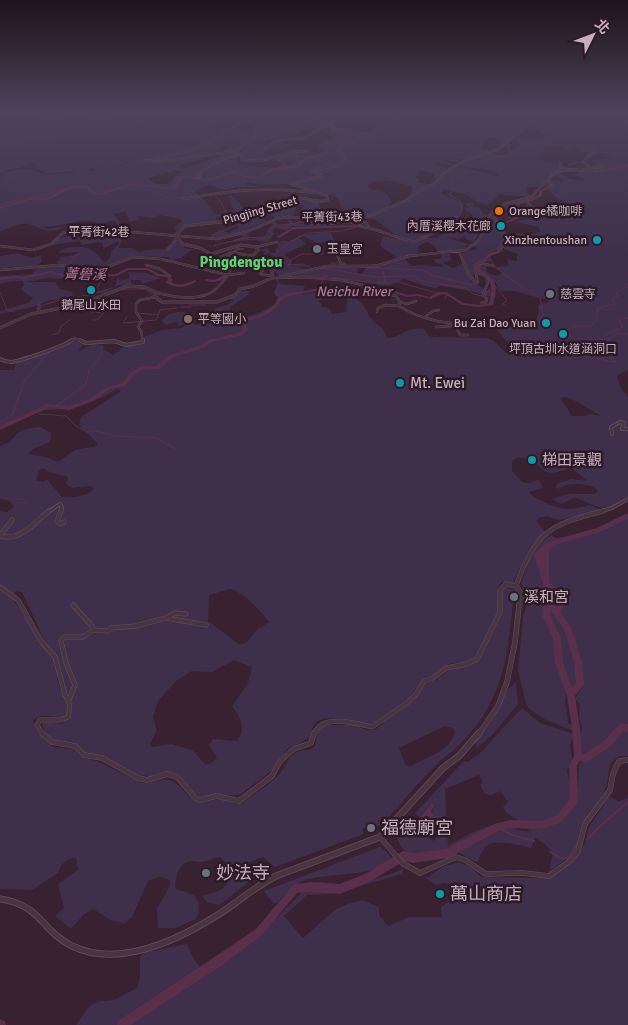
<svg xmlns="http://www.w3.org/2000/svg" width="628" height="1025" viewBox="0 0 628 1025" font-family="Signika,'Noto Sans TC',sans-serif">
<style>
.green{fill:#3f2f4b;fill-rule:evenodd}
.water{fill:#5a2f4b}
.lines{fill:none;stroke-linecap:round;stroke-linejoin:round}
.stream-far1{stroke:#5a2f4b;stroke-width:1}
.stream{stroke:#5a2f4b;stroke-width:2}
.river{fill:#5a2f4b;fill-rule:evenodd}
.minor-far3-casing{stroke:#644f5d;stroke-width:2.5}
.minor-far2-casing{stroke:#644f5d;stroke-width:4}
.minor-far1-casing{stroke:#644f5d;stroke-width:5}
.minor-casing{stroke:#644f5d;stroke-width:5.5}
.tertiary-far3-casing{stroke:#644f5d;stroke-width:2.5}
.tertiary-far2-casing{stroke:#644f5d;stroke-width:3}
.tertiary-far1-casing{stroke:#644f5d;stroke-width:5.5}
.tertiary-casing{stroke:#644f5d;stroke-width:7}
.minor-far3{stroke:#493442;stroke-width:2}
.minor-far2{stroke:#493442;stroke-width:2.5}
.minor-far1{stroke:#493442;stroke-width:4}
.minor{stroke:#493442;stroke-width:4.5}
.tertiary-far3{stroke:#493442;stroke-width:2}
.tertiary-far2{stroke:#493442;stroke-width:2.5}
.tertiary-far1{stroke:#493442;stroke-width:4.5}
.tertiary{stroke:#493442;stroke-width:5.5}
.food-dot{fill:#e8710a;stroke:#2d1a27;stroke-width:2}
.culture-dot{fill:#0f9aa8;stroke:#2d1a27;stroke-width:2}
.worship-dot{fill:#6b7280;stroke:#2d1a27;stroke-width:2}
.education-dot{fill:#8d6e63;stroke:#2d1a27;stroke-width:2}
.labels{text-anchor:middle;stroke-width:5;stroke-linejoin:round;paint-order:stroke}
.far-street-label{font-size:12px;fill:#c5afbd;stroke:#2d1a27}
.far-poi-label{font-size:12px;fill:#c5afbd;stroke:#2d1a27;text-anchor:start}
.far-water-label{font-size:14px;font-style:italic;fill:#ae769b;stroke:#2d1a27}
.far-quarter-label{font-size:15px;font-weight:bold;fill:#5cd473;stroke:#2d1a27}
.poi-label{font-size:15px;fill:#c5afbd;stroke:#2d1a27;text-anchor:start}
.near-poi-label{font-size:18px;fill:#c5afbd;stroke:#2d1a27;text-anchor:start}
</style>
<rect width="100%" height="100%" fill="#382131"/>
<!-- green -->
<path class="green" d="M0,111H63L50,112L51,118L62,115L61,112C71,111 82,109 90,112L89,114L147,111L141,112L142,117H132L129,120H159L152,116L161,115L163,111H242L235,114L227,113V115L222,114L217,118L249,119L218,124L213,128H232L226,133L233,129L257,134V128L269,119H273L274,121L290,120V118L287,117L292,116L287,115L294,111L303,113L311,111L309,113H312L310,115L313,118L314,111H353L352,116L336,118L326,128H311L309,126L293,135L278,137L277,139L264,142L267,145L264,148L268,145L269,143C280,140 284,143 294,146L265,151L264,155H271C261,161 252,161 240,159L241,153L245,148L223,153L230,146L228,145L220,147L219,150L210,152L213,154L191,158L205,159L179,164L181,166L175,168C192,172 218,152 237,152L204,167L201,172L195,175L201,178L205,176L204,173C208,164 228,157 237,156L238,163L242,165L276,168L298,162L284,161L277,158C286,151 310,150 320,153L322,151L318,145L336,136L337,129L378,134L368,131L374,129L378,122L358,117L356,112L387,111L377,115L383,119L397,117L396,115L401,112L410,113L405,111H628V370L618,375L617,378L622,390L628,397V496C604,515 601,507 575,498L561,504L551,499L569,494H595L598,491C593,484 576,483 567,485C563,486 560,489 556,489L557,484L571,479L587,481L572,468L553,473L545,472L532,460L518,457L512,461V471L522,482L528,483L538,480L541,483L542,488L529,492C532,497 537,498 542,501C559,510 572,511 589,505L603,511L560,520L547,516L539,518L536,521L545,532C528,543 522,565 513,583L502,582L497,588L499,611L478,654L473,659L460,664L451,663L442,668L432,676L422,680L410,697L372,724C361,724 320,711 314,725C312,728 312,733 310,736L298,745L290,747L280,757L272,770L243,793C230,798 215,793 201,797L194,794L175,773L167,771L152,776L138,775L101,755L85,753L52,740L46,734L41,724L44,722L61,724L70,717L72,707L71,694L67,693L58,659L44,640L22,592L17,591L12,595V598L54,659L58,682L67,705V714L63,717C51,719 42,711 33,721L37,730L53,747L72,749L83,758L97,761L142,783C151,784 159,778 168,780C180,782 183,793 192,799C201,806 212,799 222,799C228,800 234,805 240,804C243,803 274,780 277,777C288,765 290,748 310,750L315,746L318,732L325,725H354L367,730H375L389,718L413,701L422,686L427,682L436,680L450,669L468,666L479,660L503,611L501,590L507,587L517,591L519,594V597L511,594L508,600L513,603C507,662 502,704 456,748C450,754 442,758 436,765C417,783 401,805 382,824L376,828L375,824L362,829L364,834L275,867L263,857L249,862L243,868L244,871L258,867L262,872L219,905L207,902L202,896C207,893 213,894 218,891C233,885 232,867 220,857C214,858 207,862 201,862C198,862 196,861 193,861C179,861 176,876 175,887L177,890C195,892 204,900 196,919L176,928H158L157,908L170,886V880L159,877L148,881L132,917L125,923L112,921L93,909L84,914L71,929L55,916L64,908L58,884L78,870L76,857C66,860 61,863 58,873L32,890L0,889V511L7,512L14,507L10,501L0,499V446L10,442C21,428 24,429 41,427L51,433L50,442L33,449L28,454L46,457L58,462L75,450L97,446L98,444L79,425L81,417L121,391L117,389L101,398L80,406L69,409L45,410L14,422L0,429V370H14L16,363L43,353L57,350L75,340L85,344L79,349V351C88,348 96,339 105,348L103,349L113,355L125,346L144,341V337L162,330L182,328L187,323L179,326L176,322L166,325L162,321C166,313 181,309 189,314L188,317H192L181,320L183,323L191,321L195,325L216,322L215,309L229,304L233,300L229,298L237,295L240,291H250L247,296L230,307V312C245,326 265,307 280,303L282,300L274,294L277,284L305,286L302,294C324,290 347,286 363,305C367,309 368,316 373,321C381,329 382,324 387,338C400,338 407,326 424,329L428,335L432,337L487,338L494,341L506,353L513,351V348L497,330C512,323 544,331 538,305L549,302L547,299C530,298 516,288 501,292L494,280L479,267L487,265L486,270L489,274L499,276L502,273L496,267L507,266L509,265L507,259L517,261V254L502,248L506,244H515L518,241L516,233L530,235L539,232L540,230L538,227L517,222L522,220H536L535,216L545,215L541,210L533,209L532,212L526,211L528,208L525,205L577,213L576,209L556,197L546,187L549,180L566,182L555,175L556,173H559L569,179L584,181L585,179L574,175C582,170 596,166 606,169L602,166L590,165L595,164L594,162L596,161L614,157L602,156L608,154H607L591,155L593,152H580L576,148L569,151L563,147L569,146C559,143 555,150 545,145L543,147L545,151L535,159L558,164L564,169L547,176L541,187H526V192L532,196L531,197C520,195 511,197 501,194L488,205L478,203L467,195L444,189L441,194L463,202V211L457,222L467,223L473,217L472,214L465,210V208H469L465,204L473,202V206L480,208L483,214L488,215L474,242L465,239L467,237L464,236L460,239L446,237L471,245H466L465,247L468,248L450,252H438L433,245L427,242L418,246L419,253L397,258L380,246L383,236L398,239L391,231L374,219H352C368,218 402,207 410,194C412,191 411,189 413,186C399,184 378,174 367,186L372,189L384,191L392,202C382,220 339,218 321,218V215L305,218L309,211L302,210L304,205H297L293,216L295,217L276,218L268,214L262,216L267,221L252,227L249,226L250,228C243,234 219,238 210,237L219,230L229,233L238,228V224L247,219L257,216L255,212C277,204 295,197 319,202L320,208C327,212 338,214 343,210C339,204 339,194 327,195L286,184L261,185L248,182L245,184L260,187H238L225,190L210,185L194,191L205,201L214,214L224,215V212L234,211L228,194L235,198L247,212L236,215L229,220L228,215L216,218L217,222L185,226L176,231L175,227L182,221L180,219L160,215L153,218L138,216V220L129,222L126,211L114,214L122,225L117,226L116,222L114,220L95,227L93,226L96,222C77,218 58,229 40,226L48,229L67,226C48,236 45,228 28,224C19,223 8,228 0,232V175C8,170 25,167 34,170C39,172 41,174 45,174C53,175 62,173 69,173C77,172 84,167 92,172L96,171L94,168L123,165L130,161L119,165L68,172L46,173L35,168L37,166L34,162C23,169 10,167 0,174V126H2V123L21,121L20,123L40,120L37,117L38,114H44L47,111L29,112V115L17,116L24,118L0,120ZM547,112H550L528,124L530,127L545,135V139H516L520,145L510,151L509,154C498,157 498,154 489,153C479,153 467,161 459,165C473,170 489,166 501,177L458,166C437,176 444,189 418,182L420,180L416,177L420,170L435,174L433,178L438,179L448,169L432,164L437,162L453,166L455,165L442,160L446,159L458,163L461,162L452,158L464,160L494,151L477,148L483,146L482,141L494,137L498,139L495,141L502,145L522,130V126L533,117ZM176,170L184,172L175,176L171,183C164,185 153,185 149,178ZM424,217H436L446,221L442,227L448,229L438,237L440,238H426L443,228L428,233L422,230L426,226L421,224L417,229L411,224ZM343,296L347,298L346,312L332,314L329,308L321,307L322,304L318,301L324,298ZM565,397L576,401L601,416L590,414L586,416H571L568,409L560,399ZM43,468L51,473L66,476L68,478L66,483L71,488L90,486L94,488C88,497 71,498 62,497L47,479L43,482L36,480L39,471ZM230,589C243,591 261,612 269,622L258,629L247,642L240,645L208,621L209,595ZM234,660L252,667L248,683L232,706C240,717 247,728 237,741L213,739L209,745L217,758L210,764H205L192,750L172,744L152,747L150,744L157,730L153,717L158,701L176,681L192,671L212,672ZM445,726L453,728L455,732C450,752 426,757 411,766H406L399,748Z
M490,216L496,220L494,224L504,240L497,250L489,254L492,260L491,262H478L473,266L476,273L473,274L474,279L470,280L474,282L478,281L480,283L477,285L486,290L496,291L495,298L471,291L442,286L436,288L428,287L404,279L390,285H380L327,276H292L329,266L356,267L358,269L357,274L362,275L367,266L404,258L411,266C423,263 432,268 443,266L441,264L436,263L433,259L442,258L440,253L450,254L451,260L443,263L453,268L465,262L462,253L477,249L473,246L478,240Z
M284,218L301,219H290L293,223L299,221L304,222L295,224L325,223L327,226H292L287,230L275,228L273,230L274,234L267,242L254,240L229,242L242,237L240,234L245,233L250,236L247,237L249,239L262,238L269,234L267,230L274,225L268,222L274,220L277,223V226L292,224L288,221L289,218Z
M75,231L109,232H114V236L125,235L118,248H131L139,252L146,250L167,249L175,240L184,246V248L196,250L190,251L181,258L171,260L169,257L131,256L121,261L95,270L59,264L57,262L61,257L74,255L79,252L58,253C65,245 85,245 93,251C98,254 100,259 105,262L110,258L111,251L119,244V241L105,248L103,247V243L99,242L82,245L80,241L50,245L60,238L73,235Z
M330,232L335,241L317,243L304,236L298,237L306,244L285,254V256L291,260V266L302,264L307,267L295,266L307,270L279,276L277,273L275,272L271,267L277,262L270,259L274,255L269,253L264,256L263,254L265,252L260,250L268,248L271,253H276L275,249L279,247L277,244L281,241H289L301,235Z
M17,253L32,258L41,255L42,262L35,266L0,268V256Z
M58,266L69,267L77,272L67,279L47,278L26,282H55L60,289L72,292L73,295L64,300H50L33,307L0,314V311L28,303L33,298L21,290L24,284L22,281L7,282L0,284V276L32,274L38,267Z
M128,272L147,273L161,278L142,284L140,280H131V283L136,284L119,285L102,294L94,292L115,287L117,278L124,277L119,279L120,281L130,278Z
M628,516V756H619L610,764L606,788L596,806L582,824L577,845L568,857L549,872L553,853L545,844L535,838L531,848C520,845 498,839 488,845C483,848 480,857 477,862C468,860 461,851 452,851C426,850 407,869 396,835L423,834L434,841L442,825L432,813L434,805L432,803L419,817L415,813L464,761L468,762L479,754L522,708L540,723L574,734L570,745L572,760L567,770L570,786H578L579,765L583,760L580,735L582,727L579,716L580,704L575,699L583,686L580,684C558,695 567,703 568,723L574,726L573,731L544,719L528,708L526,703L518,670L523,619L528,599L521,583C528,564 533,544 552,535L556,538L575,536ZM479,775L483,781L480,785L485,794L491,795L500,791L508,802L503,807C508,819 525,819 529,831C520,833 512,826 503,825C486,823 462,838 448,846L445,789Z
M516,682L518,704L492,735L477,748L475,741L491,722L508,689Z
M609,796L619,802L628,797V1025H76L87,1009L93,1004L101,1001L114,1000L137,988L140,978V956L143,953L187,944L195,961L205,973L259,936L308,886L319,882L349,885L365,883L403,869V874L331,894L307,895L284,916L303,938L336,909L348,904L362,900L379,907V915L388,926L409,917H442L441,907L460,894L464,886L444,883L435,885L425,877H429L442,867L459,862L472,868L482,877L549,878L574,861L585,843L589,827Z
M380,847L387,852L392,860C380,877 328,872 306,880C292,885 286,894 276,903H273L264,891Z"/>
<!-- water -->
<path class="water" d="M432,803L434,805L431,812L438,819L430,831L417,820Z"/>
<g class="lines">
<!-- stream-far1 -->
<path class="stream-far1" d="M242,111L261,116
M276,115L279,112
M265,118L274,117
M304,118L313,111
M243,122L258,126
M331,124L336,118
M325,129L327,126
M324,131L333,133
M279,138L297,134L303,129L309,120L315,118L314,112L324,111
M0,142L54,138
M313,158L336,166
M471,168L480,162L509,154L508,143
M565,168L571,164L582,162
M152,187C160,202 184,198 198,195
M0,188L14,171
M68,188L72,187
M238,189H246
M210,195L226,193
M215,195L222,204L228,219
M0,205C22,198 45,196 67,188
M340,223L356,224
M444,227L453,222L462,209L460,200L449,195L452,191V179L463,177L469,169
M373,228L383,231
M345,230L357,227
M212,235L270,212
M391,236L406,241
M291,241L308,233L344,231
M209,245L211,246
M213,246L244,238L265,237L272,226L306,222H336
M317,254H324L318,244
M485,258L491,259L493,264
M269,259L288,243
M272,260L289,265L303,264L313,269
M331,263H339
M290,264L292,259L302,254H315
M70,265L71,261L78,254
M494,266C509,279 524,287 540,298L543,314L539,322L541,326
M357,267L422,270L434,276L472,285L479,282L477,276
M321,268L376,277L414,276L422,281L466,288L473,294L483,296
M383,270L385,283
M477,273L473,265L484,259
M61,275L69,267
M300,276H323L373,283L398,282L437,293
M277,279L279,284L276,295L282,298
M122,289H145L154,296
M322,289L320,286L323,280
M96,290L104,275
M0,292L7,310L14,312
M438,292L448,293L445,298
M485,296L492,286H495L507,300L503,304L506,306
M156,300L162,303
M189,305H205
M41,306C50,302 86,293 95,296
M88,307L91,312L104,313L97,320H92
M181,307H191
M37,311L38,308
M138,313L158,315L160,310L177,308
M127,317L123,323L156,320L158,316
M52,335L59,333L61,326L70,320
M562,335L573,326L590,327L597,319L598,308L615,304L612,299L618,296L616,293L628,286
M604,335L623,327L618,319L628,318
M567,361C582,349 600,362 617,362L599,353L588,340L610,339L617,333L628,334
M53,406L59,404L86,384L89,370L102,355V346
M39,414L66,416L76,426L87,432L95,431L116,436L156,438L176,449
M0,423L13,414L24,382L49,352
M0,497L24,500L28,505"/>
<!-- stream -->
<path class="stream" d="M497,827L512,835L534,841
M587,840L601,825L628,802
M550,852L562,859L568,858L578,843"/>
<!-- river -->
<path class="river" d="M383,111H385L376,117L387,124L373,135L367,138H361L346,134L347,136L353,140V142L331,143L327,145L329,149L327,154L304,161L299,167L271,171L261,179L248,178L231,173L217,179L210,181L182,178L176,188H175L162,189L133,185L99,195L92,194L86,188L80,187L70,189L48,200H30L0,209V207L30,198H46L68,187L80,185L88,186L94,192L99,193L133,183L162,187L174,186L180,176H188L197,178V176L206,166L234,154L236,151L238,152L236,156L208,168L198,178L206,179L213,178L231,171L248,176L259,177L269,169L297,165L302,159L325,152V149L323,145L330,141L349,140L343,136L344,132L367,136L371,134L384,124L373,117Z
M269,117L271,118L256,127L255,139L239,151H237V149L253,138L254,126Z
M329,124H331L333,129L341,130V139L338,138L339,132L331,131Z
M628,165V167L595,172L593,171Z
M568,170H582L584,171L582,172C570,172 558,170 550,180L554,186L542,192V196L532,201L514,205L513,208L520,216V218L501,225L510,240L499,253L490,256L480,268L494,280L496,289L493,305L479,307L462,305L445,294L439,295L431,299L418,296L407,297L388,291L352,295L327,289L288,296L282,300L279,305L271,312L262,317L245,322L248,330L242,335L212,342L205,347L172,358L160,369L142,370L133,376L126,385L109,390L93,401L69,410L50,407L0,430V426L47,404L69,406L89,399L105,388L122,383L129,374L139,367L157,366L168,356L201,345L208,340L238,333L243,330L240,321V320L258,315L268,310L275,304L278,298L285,294L327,287L352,293L388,289L407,295L418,294L430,297L436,293L446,292L463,303L479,305L489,303C494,281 491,283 476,268L488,254L497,251L506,240L497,225L517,217L509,208L511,203L530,199L539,195V191L550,186L546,180C552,173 559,170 568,170Z
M359,225H360V227L294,229L279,238L276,237L293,227Z
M237,248H243L245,249L243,250H239L230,256L231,272L228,273L226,256Z
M127,268H148L159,274L168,275L170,276L168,277L157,276L147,270H128L117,276L92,278L76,275L64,277L51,273L23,279L16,278L0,280V278L16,276L23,277L51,271L64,275L76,273L92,276L116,274Z
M224,275L227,276C220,282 213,284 204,280L206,279L215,280Z
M169,278L173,279L171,282C180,287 186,283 195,280L197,281C187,288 177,289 166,283V282Z
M628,513V518C615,525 602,532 587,536C574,540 561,541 549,549V582L556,589L564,608L560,612L571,627L582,662L584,684L575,696L580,728L582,753L585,754L605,740L619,724L622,723L628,724V732L623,731L611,746L589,761L586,762L580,761L577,766L578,800L577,803L562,822L542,829L510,828L498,831L448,858L413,863L404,861L371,881L340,894L312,892L297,893L262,935L224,964L131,1025H117L118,1021L216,956L256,929L292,886L295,884L312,882L340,884L365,874L403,851L413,853L447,849L494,824L510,820L542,821L556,816L570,799L569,766L574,756L572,728L567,695L555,663L553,638L542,615L543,600V583L534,555L544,544L564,537L597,528ZM550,592L551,593L556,606L550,599ZM550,610L564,629L574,662L576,683L572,688L563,663L561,638L550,615Z
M0,1019L5,1021L6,1025H0Z"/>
<defs>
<path id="minor-far3" d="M135,120L141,118L138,111
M264,149L275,141L305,138L326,124L332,125
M276,158L298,156
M276,158L284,162V166
M144,160L157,162L236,151L241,154V160L260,161L290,152L307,151
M152,160L190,151L215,139L239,123L269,116L278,111
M560,163L561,167L565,169
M590,167L583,162L594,151L593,147
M584,170H603
M202,174L200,177L196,176C208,165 221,157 238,155V152
M184,199C228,190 270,186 315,193
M526,200L534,209L536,215
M515,202L518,203V207L522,212
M505,205L517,216L510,217
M489,215L497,220L496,225L505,239L498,249L501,250
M327,220L333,221
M337,221L366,223L369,226
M361,223L360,226C379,230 395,237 414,242L446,227
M331,224L338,222L335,221
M0,246L33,250L51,244L63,233L77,230L119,231L217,239L246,232L276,219L288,217L345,219L372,215L409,199L415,193L435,183L448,170L466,160L497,150L522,131L530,121L550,111
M256,247L277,242
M335,249L341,264H344
M167,250L176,239
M459,251L469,275L474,281H477L476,274L479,273L475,269L476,265L480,263L494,266
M213,261L231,252L252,256
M146,265L160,269L170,276L169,278
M0,270L59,265L97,271L133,257L161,259L228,275C224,280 220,286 215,290C200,302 171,297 155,292
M263,270L260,274L272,276
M479,273L487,277L488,282L483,295L487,299L486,302L481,303
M228,275L244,273
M279,277L327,266H376L409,256L466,250L478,241L493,211L507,203L532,197L553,173L565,169L581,170L603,166
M272,278L304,277L341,280L371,287L378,293L396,296L400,302L399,306C426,324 458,324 490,326
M400,302L407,304L416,301
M39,305V312
M377,312L378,308L386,305L399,306
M426,316L433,311L439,310
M452,326L456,327L460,335H468
M436,327L453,326L448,325
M71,342L75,338L83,342
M105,342H116
M143,342L141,331L138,327L142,321L136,312V304L140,300L156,297"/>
<path id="minor-far2" d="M80,340L86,343L114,341L126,345L143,342V340
M0,359C4,361 7,362 11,362C20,361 65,346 72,340
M612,434L611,427L620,422L624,423L622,429H628
M48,512L60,504L62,508L60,512
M598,512L612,508L628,499"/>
<path id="minor-far1" d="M61,511L57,521L60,524L64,522
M0,536C20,542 35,522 49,511
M0,536L12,520
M0,587L18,600L41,641L55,657L65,695C71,702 70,709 68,717L60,720H40L37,725L43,735
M73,605L92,626L93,630
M166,618L175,613L186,614
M69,700L75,685L66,663L61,641L64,637H83L93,630L108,631L111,628L136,626L166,618L206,625
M314,735C321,713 355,723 372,727L408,702L416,694L424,681L433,678L446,668L467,664L477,659L500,612V590L506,584L516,586C535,532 549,525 603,511"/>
<path id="minor" d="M42,733L52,742L75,746L84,755L102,758L138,778L147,780L167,774L177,777L195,798L200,800L217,796L239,801L272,776L280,761L294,749L311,743L314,733
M380,837L402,863L420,873L456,857L465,860L486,874L523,873L549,876L571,860L578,851L585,824L610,790L613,774L619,761L628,760"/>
<path id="tertiary-far3" d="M256,211C269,206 285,198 300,198C309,198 319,204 328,200L327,196L291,184L319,177L321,175L312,171C324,165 330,169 341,165L344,158L337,148L376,135L334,128L332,125L337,119L352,116L353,111"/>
<path id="tertiary-far2" d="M0,328L31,314L82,304L127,286L145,287L155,292L156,297L162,302H217L235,295L240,289L254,286L272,278V269L256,263L251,258L258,250L256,247L241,245L211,254L200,248L183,244L175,236L185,226L229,221L238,215L259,210"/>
<path id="tertiary-far1" d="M478,735L498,706L507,682L515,642L519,605L523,596L516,586"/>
<path id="tertiary" d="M0,899C42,905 41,931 72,946C118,968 176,941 216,916C236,904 254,887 276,876L380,837L443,768L459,756L479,733"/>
</defs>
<!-- minor-far3 casing -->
<use href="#minor-far3" class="minor-far3-casing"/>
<!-- minor-far2 casing -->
<use href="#minor-far2" class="minor-far2-casing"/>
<!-- minor-far1 casing -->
<use href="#minor-far1" class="minor-far1-casing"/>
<!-- minor casing -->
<use href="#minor" class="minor-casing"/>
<!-- tertiary-far3 casing -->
<use href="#tertiary-far3" class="tertiary-far3-casing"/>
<!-- tertiary-far2 casing -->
<use href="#tertiary-far2" class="tertiary-far2-casing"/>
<!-- tertiary-far1 casing -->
<use href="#tertiary-far1" class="tertiary-far1-casing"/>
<!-- tertiary casing -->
<use href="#tertiary" class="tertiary-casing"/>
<!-- minor-far3 -->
<use href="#minor-far3" class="minor-far3"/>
<!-- minor-far2 -->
<use href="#minor-far2" class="minor-far2"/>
<!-- minor-far1 -->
<use href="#minor-far1" class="minor-far1"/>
<!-- minor -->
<use href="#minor" class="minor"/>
<!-- tertiary-far3 -->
<use href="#tertiary-far3" class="tertiary-far3"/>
<!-- tertiary-far2 -->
<use href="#tertiary-far2" class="tertiary-far2"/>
<!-- tertiary-far1 -->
<use href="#tertiary-far1" class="tertiary-far1"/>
<!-- tertiary -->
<use href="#tertiary" class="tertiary"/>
</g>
<!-- sky -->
<linearGradient id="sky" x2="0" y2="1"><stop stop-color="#1f121b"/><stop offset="0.44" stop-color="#4d435a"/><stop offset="1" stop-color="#4d435a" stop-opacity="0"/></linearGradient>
<rect width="628" height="254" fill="url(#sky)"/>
<!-- markers -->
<circle class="food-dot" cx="499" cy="211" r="5"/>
<g class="culture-dot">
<circle cx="501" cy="226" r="5"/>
<circle cx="597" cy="240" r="5"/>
<circle cx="91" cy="290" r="5"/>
<circle cx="546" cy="323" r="5"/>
<circle cx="563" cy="334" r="5"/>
<circle cx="400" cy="383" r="5"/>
<circle cx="532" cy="460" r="5"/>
<circle cx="440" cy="894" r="5"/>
</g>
<g class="worship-dot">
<circle cx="317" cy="249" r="5"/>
<circle cx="550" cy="294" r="5"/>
<circle cx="514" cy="597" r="5"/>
<circle cx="371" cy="828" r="5"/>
<circle cx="206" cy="873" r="5"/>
</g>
<circle class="education-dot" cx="188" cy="319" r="5"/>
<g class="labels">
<!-- far-street labels -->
<g class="far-street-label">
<text transform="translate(260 210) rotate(-16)" y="4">Pingjing Street</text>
<text transform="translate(332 217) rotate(-1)" y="4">平菁街43巷</text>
<text x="99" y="236">平菁街42巷</text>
</g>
<!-- far-poi labels -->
<g class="far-poi-label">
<text x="509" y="215">Orange橘咖啡</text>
<text x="491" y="230" text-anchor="end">內厝溪櫻木花廊</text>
<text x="587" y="244" text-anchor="end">Xinzhentoushan</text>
<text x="327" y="253">玉皇宮</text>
<text x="560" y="298">慈雲寺</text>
<text x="91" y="309" text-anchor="middle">鵝尾山水田</text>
<text x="198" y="323">平等國小</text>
<text x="536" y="327" text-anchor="end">Bu Zai Dao Yuan</text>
<text x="563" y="353" text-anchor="middle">坪頂古圳水道涵洞口</text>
</g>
<!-- far-water labels -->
<g class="far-water-label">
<text transform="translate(85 274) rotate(2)" y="5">菁礐溪</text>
<text x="354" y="296">Neichu River</text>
</g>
<!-- far-quarter labels -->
<g class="far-quarter-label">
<text x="241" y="267">Pingdengtou</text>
</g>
<!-- poi labels -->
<g class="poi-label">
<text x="410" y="388">Mt. Ewei</text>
<text x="542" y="465">梯田景觀</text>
<text x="524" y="602">溪和宮</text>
</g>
<!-- near-poi labels -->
<g class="near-poi-label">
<text x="381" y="834">福德廟宮</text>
<text x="216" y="879">妙法寺</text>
<text x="450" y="900">萬山商店</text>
</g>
</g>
<!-- north arrow -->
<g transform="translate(593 35) rotate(48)" stroke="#2d1a27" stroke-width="4" paint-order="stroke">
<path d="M0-4L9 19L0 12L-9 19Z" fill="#c5afbd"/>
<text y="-8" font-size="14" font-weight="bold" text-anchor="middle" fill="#c5afbd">北</text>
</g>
</svg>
